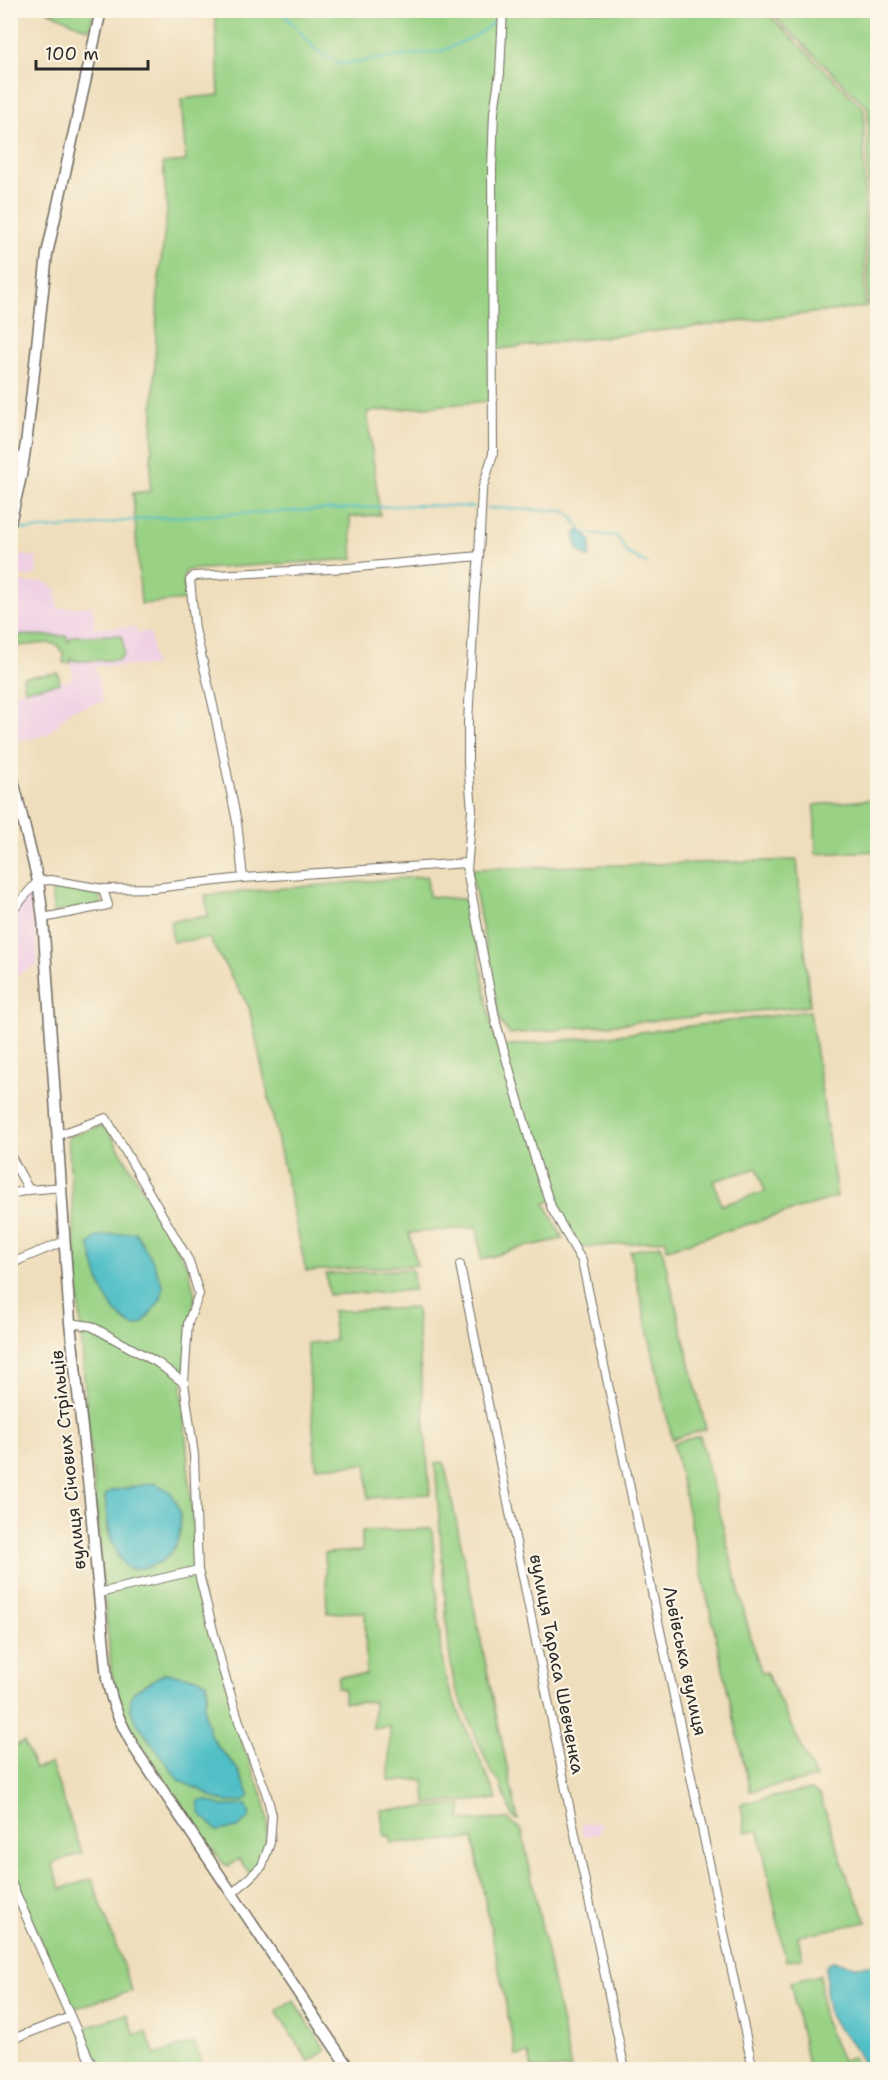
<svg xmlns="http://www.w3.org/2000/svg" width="888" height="2080" viewBox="0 0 888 2080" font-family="'Shantell Sans',sans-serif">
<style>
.built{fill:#f0d0e5}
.green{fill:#99d285;stroke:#627e58;stroke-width:1.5;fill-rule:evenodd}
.water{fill:#51bfc7;stroke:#3e7579;stroke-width:1.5}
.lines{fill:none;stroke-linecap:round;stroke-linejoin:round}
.stream{stroke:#51bfc7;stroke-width:2}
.minor-casing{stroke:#706a5e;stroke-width:10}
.tertiary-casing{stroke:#706a5e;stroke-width:13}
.minor{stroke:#fff;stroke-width:8}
.tertiary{stroke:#fff;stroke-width:10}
.labels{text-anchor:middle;stroke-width:4.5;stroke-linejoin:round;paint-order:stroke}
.street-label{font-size:18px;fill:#2b2b2b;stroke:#fcf5e5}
</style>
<rect width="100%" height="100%" fill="#fcf5e5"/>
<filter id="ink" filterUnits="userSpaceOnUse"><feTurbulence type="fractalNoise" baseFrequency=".0167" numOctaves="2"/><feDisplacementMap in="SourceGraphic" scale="12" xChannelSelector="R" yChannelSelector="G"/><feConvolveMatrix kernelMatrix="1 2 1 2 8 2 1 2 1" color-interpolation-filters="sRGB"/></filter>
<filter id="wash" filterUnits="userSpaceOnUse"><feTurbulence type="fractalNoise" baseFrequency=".008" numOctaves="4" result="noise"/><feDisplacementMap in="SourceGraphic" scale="24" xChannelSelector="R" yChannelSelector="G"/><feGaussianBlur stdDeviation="1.35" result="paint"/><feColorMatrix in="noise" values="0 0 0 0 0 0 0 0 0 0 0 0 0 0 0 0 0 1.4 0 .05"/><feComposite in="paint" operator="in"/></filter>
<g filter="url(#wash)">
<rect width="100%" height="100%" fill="#efdebc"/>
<!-- built -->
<path class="built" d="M12,554L37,557L36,575L26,577L11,576Z
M44,582L56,588L58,608L93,606L94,628L136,627L137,633L150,632L154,666H95L103,702L71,710L47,735L13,742L10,730V693L73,679L67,636L11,635V583Z
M32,897L35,901L38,965L11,978V917L27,898Z
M601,1823L600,1833L583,1836L581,1824Z"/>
<!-- green -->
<path class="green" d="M47,11H94L90,28L87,29Z
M215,11H765L864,109L865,307L490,350V401L367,412L380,515L350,517L353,559L187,570L183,577L186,600L141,604L133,493L150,491L158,287L167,211L163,163L186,161L181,99L219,95Z
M769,11H877V304L868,305V108Z
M16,635L67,636L68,642L72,637L75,636L120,635L123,638L124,655L118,660L75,661L71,658V663H63L64,655L57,645L48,643L17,646Z
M58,673L60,683L25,690L23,677Z
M877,799V851L816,854L814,805Z
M797,860L810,1006L510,1034L500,1022L471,869Z
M427,876L429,896L469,900L493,1034L501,1046L610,1036L810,1011L837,1197L667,1249L666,1240L580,1248L553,1201L545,1203L563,1239L515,1249L481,1260L477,1227L409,1233L417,1265L306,1271L249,1007L209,938L173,942L170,921L208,916L205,895ZM757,1168L765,1192L721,1205L714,1181Z
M54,887L98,894L101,898L102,905L53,913L52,894Z
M101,1126L109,1131L188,1267L195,1295L182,1388L197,1576L244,1748L265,1802L268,1824L265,1849L258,1865L250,1874L239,1859L228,1866L223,1863L197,1830L123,1716L112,1678L85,1391L68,1137ZM105,1496L174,1548L161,1562L145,1568L118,1558L108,1531ZM165,1673L198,1678L206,1682L208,1694L204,1703L205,1716L210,1735L221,1751L235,1765L250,1796L214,1798L203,1791L135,1691Z
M661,1245L706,1429L672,1439L630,1251Z
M410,1269L413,1272L414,1290L329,1295L326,1274Z
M416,1308L430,1494L368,1498L367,1464L316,1467L307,1343L335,1341L332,1311Z
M700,1436L754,1651L762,1673L766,1672L816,1778L750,1791L673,1443Z
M444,1462L518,1820L513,1817L499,1781L492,1774L454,1684L449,1651L435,1463Z
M432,1529L441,1653L447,1685L497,1799L426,1804L424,1780L389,1781L390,1727L373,1728L374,1702H344V1689L337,1688L339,1676L366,1675L365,1612L327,1613L325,1553L362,1551V1531Z
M24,1742L35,1769L51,1764L82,1853L52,1863L61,1889L92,1879L132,1991L71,2009L11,1873L10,1747Z
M806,1790H812L820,1796L848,1879L867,1922L798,1936L802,1958L786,1961L759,1831L745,1832L741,1804Z
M461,1805L462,1821L508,1819L522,1831L571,2069H532L529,2054L516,2056L473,1839L391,1843L390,1836H384L381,1810Z
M820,1975L823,2018L842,2060L853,2058L859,2069H809L790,1982Z
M293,2000L326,2050L309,2062L276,2011Z
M127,2014L135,2035L146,2032L155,2055L194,2042L204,2069H97L80,2029Z"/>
<!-- water -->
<path class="water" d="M578,531L584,533L591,541L590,556L587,557C576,551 575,545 575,534Z
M135,1232L153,1261L163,1287L161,1299L143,1323L135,1327C103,1310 98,1277 89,1244L98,1236Z
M154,1483C159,1486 166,1488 170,1492C187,1512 183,1549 160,1562C149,1568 139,1568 128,1569C108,1547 108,1524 105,1496L111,1491Z
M165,1673L198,1678L206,1682L208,1694L204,1703L205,1716L210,1735L221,1751L235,1765L250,1796L243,1802H227L214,1798L203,1791L179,1781L137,1723L130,1708L131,1698L135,1691Z
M206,1800L223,1806L247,1805L250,1816L238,1828L217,1831L200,1813L198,1801Z
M833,1961L855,1966L872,1965C883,1983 878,2047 877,2069H866L851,2042L837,2027L829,2015L826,1996V1966L828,1963Z"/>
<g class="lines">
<!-- stream -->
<path class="stream" d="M18,10L19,11
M280,10L315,49L339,64L442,51L477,35L494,22
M509,14L518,10
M487,508L564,511C575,515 575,526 584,533L617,536L627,553L648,564
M16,528L27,530L86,526L149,518L419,505L475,507"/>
</g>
</g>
<g filter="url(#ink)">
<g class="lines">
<defs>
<path id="minor" d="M503,10L500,73L494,112L492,168L493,454L482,490L479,556L475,594L468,722V764L472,810L467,870L496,1023L538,1169L552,1209L582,1261L753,2070
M10,455L24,459
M243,878L237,822L213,705L195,629L190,580L194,576L348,568L479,556
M103,889L154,888L243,878L467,863
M10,913L38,881L51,880L103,889L108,905L43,918
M58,1135L106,1118L189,1261L199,1294L188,1323L184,1383L194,1455L198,1570L223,1670L242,1731L266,1792L272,1815L270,1843L262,1866L232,1894
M10,1155L29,1190L62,1187
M10,1194L29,1190
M460,1265L572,1820L625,2070
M10,1266L19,1260L65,1241
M70,1323L91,1326L158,1363L184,1383
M99,1593L198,1570
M10,1880L94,2070
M10,2040L70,2017"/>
<path id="tertiary" d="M10,523L21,476L27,436L47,254L101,10
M10,768L38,881L43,918L70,1323L89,1489L107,1679C113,1708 121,1724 135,1749L350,2070"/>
</defs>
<!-- minor casing -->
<use href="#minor" class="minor-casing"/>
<!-- tertiary casing -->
<use href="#tertiary" class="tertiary-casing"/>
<!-- minor -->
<use href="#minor" class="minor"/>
<!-- tertiary -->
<use href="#tertiary" class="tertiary"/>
</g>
</g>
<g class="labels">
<!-- street labels -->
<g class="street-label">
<text transform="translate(68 1460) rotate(-96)" y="6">вулиця Січових Стрільців</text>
<text transform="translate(685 1661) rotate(78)" y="6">Львівська вулиця</text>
<text transform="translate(557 1664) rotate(79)" y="6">вулиця Тараса Шевченка</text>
</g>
</g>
<!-- margin -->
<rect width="888" height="2080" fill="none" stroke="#fcf5e5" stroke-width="36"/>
<!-- scale -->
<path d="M36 60v9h112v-9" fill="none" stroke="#2b2b2b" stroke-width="3"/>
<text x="45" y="60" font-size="18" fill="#2b2b2b" stroke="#fcf5e5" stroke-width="4.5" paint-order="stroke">100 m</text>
</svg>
